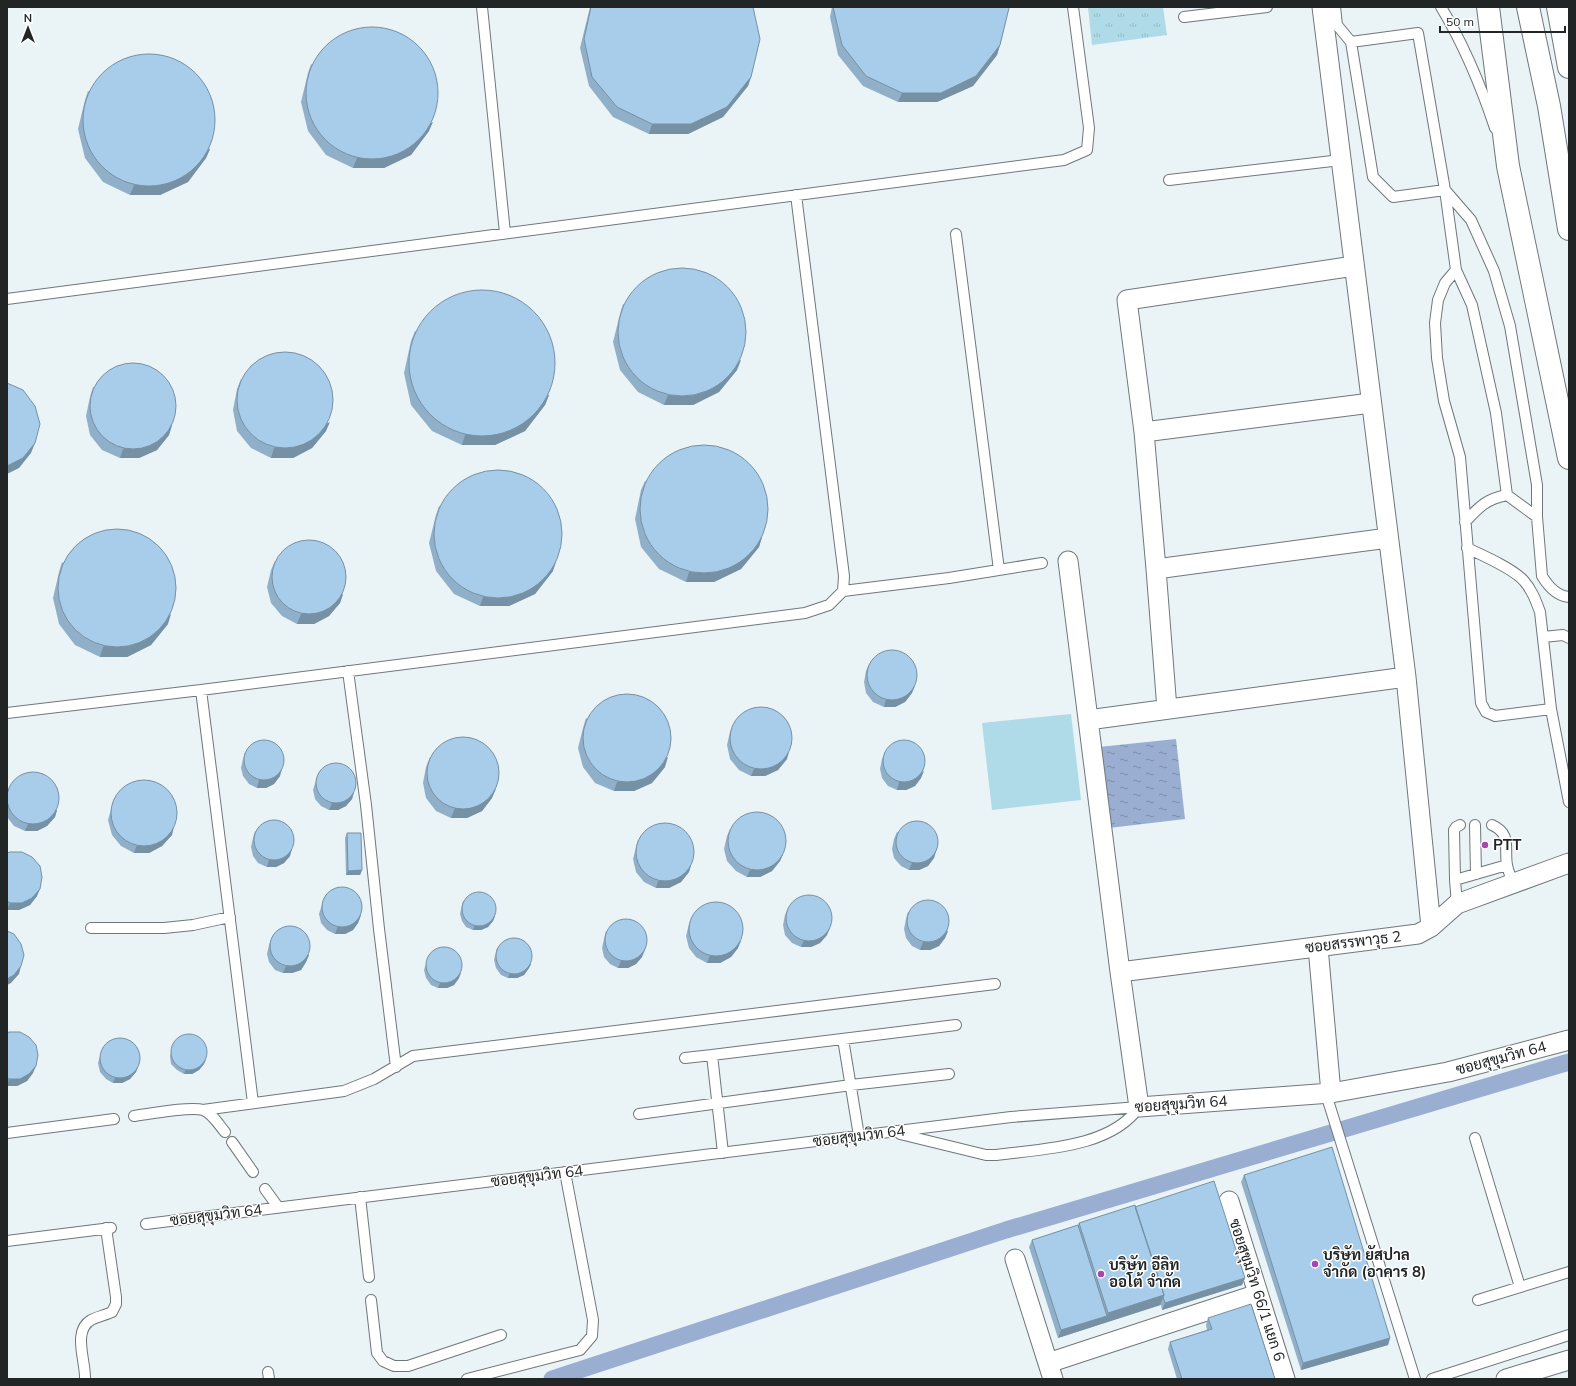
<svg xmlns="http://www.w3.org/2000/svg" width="1576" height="1386" viewBox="0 0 1576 1386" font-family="Mulish,Sarabun,sans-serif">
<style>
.grass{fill:url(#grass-tufts)}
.pitch{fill:#afdae8}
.water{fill:url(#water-ripples)}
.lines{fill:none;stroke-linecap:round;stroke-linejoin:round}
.canal{stroke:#9aaed2;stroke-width:17}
.service-casing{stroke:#70777a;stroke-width:12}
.minor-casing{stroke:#70777a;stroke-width:21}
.motorway-casing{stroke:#70777a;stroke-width:24}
.service{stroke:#fff;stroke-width:10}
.minor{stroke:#fff;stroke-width:19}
.motorway{stroke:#fff;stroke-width:22}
.wall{fill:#90b0c9}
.shaded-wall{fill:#7690a4}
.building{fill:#a8cdea;stroke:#7690a4}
.poi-dot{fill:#a746ae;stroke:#fff;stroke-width:1.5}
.labels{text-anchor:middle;stroke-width:3;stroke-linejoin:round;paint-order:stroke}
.poi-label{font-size:15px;font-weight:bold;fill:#222526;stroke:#fff;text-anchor:start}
.street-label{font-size:15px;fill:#222526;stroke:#fff}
</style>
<defs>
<pattern id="grass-tufts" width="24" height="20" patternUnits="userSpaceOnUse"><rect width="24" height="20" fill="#afdae8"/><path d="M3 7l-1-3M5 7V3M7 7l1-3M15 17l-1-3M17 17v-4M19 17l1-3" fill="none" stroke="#96bbc7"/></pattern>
<pattern id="water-ripples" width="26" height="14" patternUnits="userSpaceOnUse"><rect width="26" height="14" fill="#9aaed2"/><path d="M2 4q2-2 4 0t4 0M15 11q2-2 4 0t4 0" fill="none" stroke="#7d8daa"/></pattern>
</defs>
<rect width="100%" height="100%" fill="#eaf3f6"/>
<!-- grass -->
<path class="grass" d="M1088,7H1163L1167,35L1092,45Z"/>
<!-- pitch -->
<path class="pitch" d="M1071,714L1081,800L992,810L982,723Z"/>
<!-- water -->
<path class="water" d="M1176,739L1185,819L1109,828L1099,747Z"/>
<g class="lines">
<!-- canal -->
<path class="canal" d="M552,1379L1006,1230L1569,1062"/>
<defs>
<path id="service" d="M482,7L505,233
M1335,7L1337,25L1351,42L1373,177L1393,197L1445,190L1471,220L1494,271L1510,326L1537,485V517
M1441,7C1464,45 1481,86 1495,128
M1184,17L1267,7
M1351,42L1418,33L1445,190L1456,270L1445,283L1438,300L1435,323L1437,358L1444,401L1460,457L1481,703L1486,712L1495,716L1551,709L1540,612C1536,601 1532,590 1524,581C1514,569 1482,555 1467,548
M1169,180L1341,160
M796,195L844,576L843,591
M956,234L999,570
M1456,270L1472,305L1496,413L1507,495L1537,517L1542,576C1548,586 1557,596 1569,597
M7,299L1064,160L1087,150L1089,128L1073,7
M1465,522C1479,507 1486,499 1507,495
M1543,637L1563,635L1569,638
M348,671L366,805L379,929L396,1067
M201,690L253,1103
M1551,709L1569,802
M7,713L201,690L805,613L829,605L843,591L949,578L1042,563
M1475,825L1476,874
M1492,825C1512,834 1504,848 1507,865C1508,871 1511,877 1513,883
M1455,880L1507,865
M1457,904L1455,880L1454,830L1456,827L1460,825
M91,928H164L193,925L230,917
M843,1039L859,1136
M712,1055L956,1025
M685,1058L712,1055L723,1153
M1326,1094L1415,1379
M203,1110L344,1091L374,1079L413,1056L995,984
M639,1114L851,1085L949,1074
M134,1116C149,1114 191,1106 203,1110C212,1113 219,1125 225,1132
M7,1133L114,1119
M900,1134L986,1155H996C1041,1149 1111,1148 1139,1107
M1475,1138L1520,1287
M232,1142L253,1172
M265,1189L278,1207
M360,1197L369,1277
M146,1224L1011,1117L1139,1107
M7,1241L111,1228
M371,1300L377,1353L383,1361L394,1366H408L501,1335
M1478,1300L1569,1272
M268,1372L269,1379
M85,1379C86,1362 72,1331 91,1320C97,1317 105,1315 112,1312L116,1304V1297L106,1228
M467,1379L580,1350L592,1336L593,1320L565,1172
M1432,1379L1569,1335"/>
<path id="minor" d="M1322,7L1406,677L1431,927
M1354,266L1127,300L1144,432L1371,403
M1144,432L1156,569L1388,538
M1068,561L1120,972L1139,1107L1331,1093L1448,1072L1569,1040
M1156,569L1167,709
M1088,720L1406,677
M1318,947L1331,1093
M1120,972L1418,934L1431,927L1457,904L1569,863
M1229,1201L1285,1379
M1015,1259L1053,1379
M1048,1363L1258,1294
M1506,1379L1569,1360"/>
<path id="motorway" d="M1488,7L1508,166L1569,458
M1528,7L1549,106L1569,229
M1558,7L1569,67"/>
</defs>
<!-- service casing -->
<use href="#service" class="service-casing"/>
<!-- minor casing -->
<use href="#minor" class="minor-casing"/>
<!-- motorway casing -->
<use href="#motorway" class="motorway-casing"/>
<!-- service -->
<use href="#service" class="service"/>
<!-- minor -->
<use href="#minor" class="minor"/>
<!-- motorway -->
<use href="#motorway" class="motorway"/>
</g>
<!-- wall -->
<path class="wall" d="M590,7H753L751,77L748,86L723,117L688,134H649L613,117L589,86L580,48Z
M832,7H1009L1000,45L997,55L973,86L937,102H898L863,86L838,55L830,17Z
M311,64L429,131L411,155L384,168H353L326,155L308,131L301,102L308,73Z
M88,91L210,149L206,158L188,182L160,195H130L103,182L85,158L78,129L85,100Z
M623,304L737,370L719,392L693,405H664L638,392L620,370L613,342L620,314Z
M415,331L549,395L545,405L525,431L495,445H462L432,431L411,405L404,373L411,341Z
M241,379L326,431L312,448L293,458H271L251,448L237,431L233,410L237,389Z
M93,387L172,425L169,435L157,450L139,458H120L102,450L90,435L86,416L90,397Z
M645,481L762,537L759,547L741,569L714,582H686L659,569L641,547L635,519L641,490Z
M439,506L553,571L535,594L509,606H480L454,594L436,571L429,543L436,515Z
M275,561L343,594L340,603L329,616L314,624H297L282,616L271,603L267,587L271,570Z
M62,562L168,624L151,645L127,657H100L75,645L59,624L53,598L59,572Z
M869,664L912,693L905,702L895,707H884L873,702L866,693L864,682L866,671Z
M586,718L665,767L652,783L634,791H614L595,783L583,767L578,748L583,728Z
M733,725L787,759L778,770L765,776H751L739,770L730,759L727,745L730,732Z
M245,752L280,776L274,784L266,788H257L249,784L243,776L241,768L243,759Z
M885,752L921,778L915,786L906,790H897L888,786L882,778L880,769L882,759Z
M430,757L492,798L482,811L467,818H451L436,811L426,798L423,783L426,767Z
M318,774L354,792L352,799L346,806L338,810H329L321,806L315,799L313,790Z
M10,787L57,810L55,817L47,826L37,831H25L14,826L7,817V794Z
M114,799L172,835L162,846L149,853H134L121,846L112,835L108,820Z
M730,829L783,854L780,861L772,871L760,877H747L736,871L727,861L724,849L727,836Z
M255,831L290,856L284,863L276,867H267L258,863L253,856L251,847L253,838Z
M897,832L936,851L934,858L928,866L919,870H909L901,866L894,858L892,849L894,839Z
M347,833L362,870L360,875H346L345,838Z
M638,840L691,865L689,872L681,882L669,888H656L644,882L636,872L633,859L636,847Z
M7,853L37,896L30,905L19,910H7Z
M324,898L361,915L358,923L353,930L345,934H335L327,930L321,923L319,914Z
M463,901L495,916L493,921L488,927L481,930H473L466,927L462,921L460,914Z
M788,908L827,935L820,943L811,947H801L792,943L785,935L783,925L785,915Z
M908,912L948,931L945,938L939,946L930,950H920L912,946L906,938L904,929L906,919Z
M692,917L738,948L731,957L720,963H707L696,957L689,948L686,936L689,924Z
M606,931L642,957L636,964L628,968H618L610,964L604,957L602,948L604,939Z
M272,937L309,955L306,962L301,970L292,973H283L275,970L269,962L267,954L269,945Z
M497,948L531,964L529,968L524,975L517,978H508L501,975L496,968L494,960Z
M428,957L459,978L454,985L447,988H438L431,985L426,978L424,970Z
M7,1033L33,1073L27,1081L17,1086H7Z
M173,1044L204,1064L199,1070L192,1074H184L177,1070L171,1064L170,1056Z
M102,1050L138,1067L136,1072L130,1079L122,1083H113L106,1079L100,1072L98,1063Z
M1244,1175L1390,1338L1388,1345L1301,1370L1241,1182Z
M1135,1207L1245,1278L1242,1285L1162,1310L1161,1305L1058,1338L1029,1247L1032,1240L1078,1225L1079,1223Z
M1208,1318L1275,1379H1177L1168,1349L1170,1342L1207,1330L1206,1325Z"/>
<!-- shaded-wall -->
<path class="shaded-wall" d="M1000,45L997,55L973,86L937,102H898L902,93Z
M751,77L748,86L723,117L688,134H649L652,124Z
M433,122L429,131L411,155L384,168H353L357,158Z
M210,149L206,158L188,182L160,195H130L134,185Z
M741,360L737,370L719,392L693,405H664L668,395Z
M549,395L545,405L525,431L495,445H462L465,435Z
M330,422L326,431L312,448L293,458H271L274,448Z
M172,425L169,435L157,450L139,458H120L123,449Z
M35,443L31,453L19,468L7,474V466Z
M762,537L759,547L741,569L714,582H686L689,572Z
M556,562L553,571L535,594L509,606H480L483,597Z
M343,594L340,603L329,616L314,624H297L301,614Z
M171,614L168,624L151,645L127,657H100L103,647Z
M915,686L912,693L905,702L895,707H884L886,699Z
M789,752L787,759L778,770L765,776H751L754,769Z
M668,757L665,767L652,783L634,791H614L617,782Z
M282,769L280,776L274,784L266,788H257L259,780Z
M924,771L921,778L915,786L906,790H897L899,782Z
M496,789L492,798L482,811L467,818H451L455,808Z
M354,792L352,799L346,806L338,810H329L332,803Z
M57,810L55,817L47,826L37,831H25L28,824Z
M174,827L172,835L162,846L149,853H134L137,845Z
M292,849L290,856L284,863L276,867H267L269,860Z
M936,851L934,858L928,866L919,870H909L912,863Z
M783,854L780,861L772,871L760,877H747L750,870Z
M691,865L689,872L681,882L669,888H656L658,881Z
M362,870L360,875H346L348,871Z
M40,889L37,896L30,905L19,910H7L10,903Z
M361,915L358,923L353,930L345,934H335L338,926Z
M495,916L493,921L488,927L481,930H473L475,925Z
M830,928L827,935L820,943L811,947H801L804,940Z
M948,931L945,938L939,946L930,950H920L923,942Z
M741,941L738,948L731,957L720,963H707L710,955Z
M645,950L642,957L636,964L628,968H618L621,961Z
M309,955L306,962L301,970L292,973H283L286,966Z
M531,964L529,968L524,975L517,978H508L510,973Z
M21,966L19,974L11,983L7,985V979Z
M461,973L459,978L454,985L447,988H438L440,983Z
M206,1060L204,1064L199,1070L192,1074H184L186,1069Z
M36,1066L33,1073L27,1081L17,1086H7L9,1079Z
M138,1067L136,1072L130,1079L122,1083H113L115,1078Z
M1245,1278L1242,1285L1162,1310L1165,1303Z
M1164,1295L1160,1305L1058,1338L1061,1330L1107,1316L1108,1313Z
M1390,1338L1388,1345L1301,1370L1303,1363Z"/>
<!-- building -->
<path class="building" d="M591,7H753L760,39L751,77L727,107L691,124H652L617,107L592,77L584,39Z
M833,7H1009V8L1000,45L976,76L941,93H902L866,76L842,45Z
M306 93a66 66 0 1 1 132 0a66 66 0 1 1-132 0Z
M83 120a66 66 0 1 1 132 0a66 66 0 1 1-132 0Z
M618 332a64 64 0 1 1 128 0a64 64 0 1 1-128 0Z
M409 363a73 73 0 1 1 146 0a73 73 0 1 1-146 0Z
M237 400a48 48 0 1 1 96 0a48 48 0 1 1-96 0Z
M90 406a43 43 0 1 1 86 0a43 43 0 1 1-86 0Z
M7,383L23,390L35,406L40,424L35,443L23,458L7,466Z
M640 509a64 64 0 1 1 128 0a64 64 0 1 1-128 0Z
M434 534a64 64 0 1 1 128 0a64 64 0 1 1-128 0Z
M58 588a59 59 0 1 1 118 0a59 59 0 1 1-118 0Z
M272 577a37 37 0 1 1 74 0a37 37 0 1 1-74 0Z
M867 675a25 25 0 1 1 50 0a25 25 0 1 1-50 0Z
M583 738a44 44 0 1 1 88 0a44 44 0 1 1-88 0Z
M730 738a31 31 0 1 1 62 0a31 31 0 1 1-62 0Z
M427 773a36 36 0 1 1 72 0a36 36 0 1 1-72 0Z
M883 761a21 21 0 1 1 42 0a21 21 0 1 1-42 0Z
M244 760a20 20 0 1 1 40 0a20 20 0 1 1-40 0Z
M316 783a20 20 0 1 1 40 0a20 20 0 1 1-40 0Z
M7 798a26 26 0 1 1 52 0a26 26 0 1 1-52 0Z
M111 813a33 33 0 1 1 66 0a33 33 0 1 1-66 0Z
M728 841a29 29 0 1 1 58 0a29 29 0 1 1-58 0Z
M254 840a20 20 0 1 1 40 0a20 20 0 1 1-40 0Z
M896 842a21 21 0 1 1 42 0a21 21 0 1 1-42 0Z
M636 852a29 29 0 1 1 58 0a29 29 0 1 1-58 0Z
M347,833H361L362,870L348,871Z
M10,852H22L32,857L40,866L42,877L40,889L32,898L22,903H10L7,901V853Z
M322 907a20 20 0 1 1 40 0a20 20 0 1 1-40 0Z
M462 909a17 17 0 1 1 34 0a17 17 0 1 1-34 0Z
M786 918a23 23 0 1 1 46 0a23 23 0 1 1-46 0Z
M907 921a21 21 0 1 1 42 0a21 21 0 1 1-42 0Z
M689 929a27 27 0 1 1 54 0a27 27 0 1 1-54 0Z
M605 940a21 21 0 1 1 42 0a21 21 0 1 1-42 0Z
M270 946a20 20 0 1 1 40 0a20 20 0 1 1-40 0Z
M7,931L14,934L21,944L24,955L21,966L14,975L7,979Z
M496 956a18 18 0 1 1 36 0a18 18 0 1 1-36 0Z
M426 965a18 18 0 1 1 36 0a18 18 0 1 1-36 0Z
M9,1032H20L29,1037L36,1045L38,1055L36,1066L29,1074L20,1079H9L7,1078V1033Z
M171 1052a18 18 0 1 1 36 0a18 18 0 1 1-36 0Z
M100 1058a20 20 0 1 1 40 0a20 20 0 1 1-40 0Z
M1332,1147L1390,1338L1303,1363L1244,1175Z
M1214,1181L1245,1278L1165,1303L1163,1297L1164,1295L1135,1207Z
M1135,1205L1164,1295L1108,1313L1079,1223Z
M1078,1225L1107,1316L1061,1330L1032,1240Z
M1251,1304L1275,1379H1182L1170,1342L1212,1329L1208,1318Z"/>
<!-- markers -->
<g class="poi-dot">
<circle cx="1485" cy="845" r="4"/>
<circle cx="1315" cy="1264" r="4"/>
<circle cx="1101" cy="1274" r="4"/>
</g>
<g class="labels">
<!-- poi labels -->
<g class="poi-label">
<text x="1493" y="850">PTT</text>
<text x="1323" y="1260">บริษัท ยัสปาล<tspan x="1323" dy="17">จำกัด (อาคาร 8)</tspan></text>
<text x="1109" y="1270">บริษัท อีลิท<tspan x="1109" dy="17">ออโต้ จำกัด</tspan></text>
</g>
<!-- street labels -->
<g class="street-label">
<text transform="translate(1353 942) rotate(-7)" y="5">ซอยสรรพาวุธ 2</text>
<text transform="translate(1501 1058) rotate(-15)" y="5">ซอยสุขุมวิท 64</text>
<text transform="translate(1181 1104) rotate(-4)" y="5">ซอยสุขุมวิท 64</text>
<text transform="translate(859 1136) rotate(-7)" y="5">ซอยสุขุมวิท 64</text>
<text transform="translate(537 1176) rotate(-7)" y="5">ซอยสุขุมวิท 64</text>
<text transform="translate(216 1215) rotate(-7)" y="5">ซอยสุขุมวิท 64</text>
<text transform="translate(1257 1290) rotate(72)" y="5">ซอยสุขุมวิท 66/1 แยก 6</text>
</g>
</g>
<!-- border -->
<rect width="1576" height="1386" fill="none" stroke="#222526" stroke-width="16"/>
<!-- north arrow -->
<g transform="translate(28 28)" stroke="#ffffff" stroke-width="3" paint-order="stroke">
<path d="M0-3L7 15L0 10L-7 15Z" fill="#222526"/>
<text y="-6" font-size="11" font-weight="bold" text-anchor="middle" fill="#222526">N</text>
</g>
<!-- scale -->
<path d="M1440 26v6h125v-6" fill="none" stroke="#222526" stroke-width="2"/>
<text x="1446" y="26" font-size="12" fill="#222526" stroke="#ffffff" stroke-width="3" paint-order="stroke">50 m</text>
</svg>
